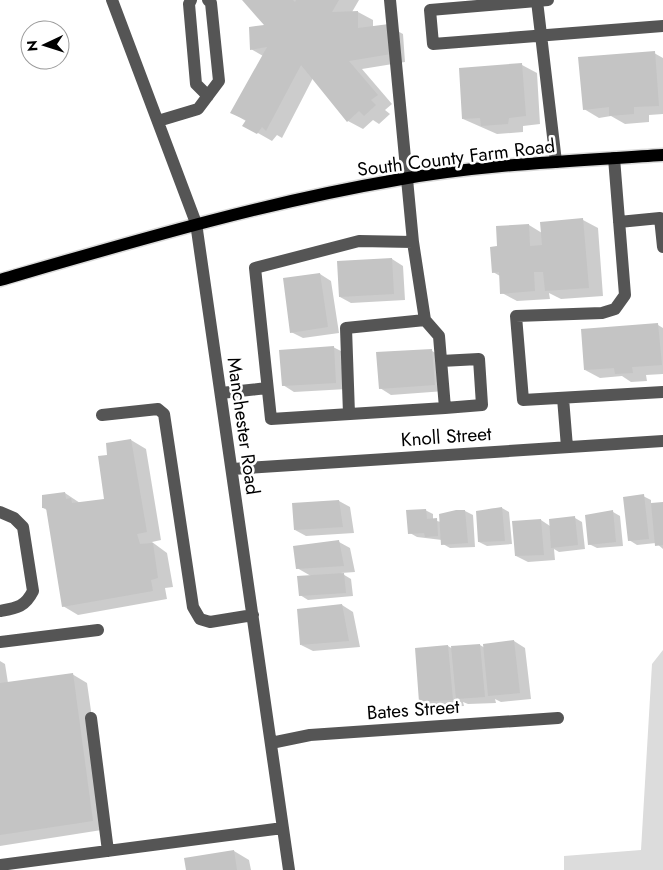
<svg xmlns="http://www.w3.org/2000/svg" width="663" height="870" viewBox="0 0 663 870" font-family="Jost,sans-serif">
<style>
.green{fill:#dcdcdc}
.shadow{fill:#0003}
.building{fill:#c4c4c4}
.lines{fill:none;stroke-linecap:round;stroke-linejoin:round}
.major-casing{stroke:#dbdbdb;stroke-width:15}
.minor{stroke:#555;stroke-width:12}
.major{stroke:#000;stroke-width:12}
.labels{text-anchor:middle;stroke-width:5;stroke-linejoin:round;paint-order:stroke}
.street-label{font-size:19px;fill:#000;stroke:#fff}
</style>
<rect width="100%" height="100%" fill="#fff"/>
<!-- green -->
<path class="green" d="M663,650V870H564V856L641,850L652,664Z"/>
<!-- shadow -->
<path class="shadow" d="M244,0H359L352,12H358L373,20V28L388,26L403,34L405,62L362,69L392,104L385,110L390,114L379,124L373,120L363,129L348,121L313,78L282,138L277,135L272,141L244,125L246,121L232,113L263,56L251,49L266,26Z
M654,53L663,58V114L649,115V122L625,124L611,116L599,118L584,109Z
M522,65L537,73L540,124L523,126V132L497,134L463,119Z
M583,220L598,228L603,296L561,299L549,293L550,299L517,301L502,293L500,276L493,272L498,248L529,225L542,233Z
M392,259L403,266L405,300L351,303L340,297Z
M320,274L331,281L339,333L303,338L291,332Z
M658,325L663,328V374L646,375L647,381L631,382L622,376L600,378L585,370Z
M333,347L345,353L347,389L294,392L283,385Z
M432,351L443,357L445,391L391,395L380,388Z
M131,440L146,449L161,540L152,542L167,553L173,587L165,588L167,599L78,615L63,606L47,510L43,508L65,493L80,503L106,500L109,456Z
M643,496L651,500V504L663,503V549L656,543L637,545L629,540Z
M339,501L350,507L354,533L306,536L295,530Z
M502,508L509,512L512,544L487,546L479,542L488,509Z
M425,510L433,514V520L441,522V515L465,511L473,515L475,547L450,548L443,544L442,540L417,537L410,533Z
M613,512L620,516L623,546L597,548L589,544Z
M575,518L582,522L585,549L559,552L554,549L555,560L528,562L516,556L541,520L550,526Z
M339,542L350,548L355,572L341,573L351,579L353,596L308,600L300,595L311,576L297,568Z
M342,605L353,612L360,647L313,651L301,645Z
M514,641L525,648L531,699L501,702L495,699L496,703L468,704L463,702L464,706L432,708L420,701L448,646L453,649L480,645L485,648Z
M0,661L5,664L8,683L72,674L87,683L108,829L0,846Z
M234,851L249,860L251,870H187Z"/>
<!-- building -->
<path class="building" d="M242,0H293L295,2L296,0H339L332,12L358,11V28L389,24L391,54L349,61L378,95L371,100L376,105L364,116L359,111L347,122L301,65L266,131L262,127L257,134L242,126L246,120L230,113L267,47L250,50L249,27L264,25Z
M655,51L659,106L634,107V114L609,116V107L583,110L578,57Z
M522,63L526,116L509,118L508,124L481,126L480,118L462,119L459,68Z
M583,218L589,288L545,291L543,272H534L535,291L500,294L499,272L492,273L490,247L497,246L496,226L529,224L530,246L542,245L540,222Z
M392,258L394,294L339,297L337,261Z
M320,273L328,327L290,333L283,278Z
M658,323L662,365L632,367L633,373L615,374L614,368L584,370L581,329Z
M334,346L336,383L282,386L279,350Z
M432,349L435,385L379,389L376,352Z
M131,439L147,532L137,534L140,544L153,543L158,578L151,580L153,591L62,607L46,508H42V495L65,492L66,499L71,498L72,503L104,499L98,456L107,455L106,443Z
M644,494L649,539L628,541L623,497Z
M339,500L343,527L294,530L292,503Z
M663,502V545L655,546L651,503Z
M502,507L505,541L478,542L476,511Z
M426,509L427,519L437,518L438,536L425,537L424,533L408,534L406,510Z
M456,510H465L468,543L441,545L439,514Z
M613,510L616,542L588,545L585,515Z
M575,516L578,545L551,548L549,519Z
M541,519L544,555L515,556L512,521Z
M339,540L344,566L296,569L293,546Z
M344,573L346,593L299,596L297,576Z
M342,604L349,641L300,645L297,609Z
M514,640L520,693L488,696L483,644Z
M480,644L485,697L456,699L451,646Z
M448,645L453,700L419,702L415,648Z
M73,673L93,821L0,835V683Z
M234,850L237,870H186L184,858Z"/>
<g class="lines">
<defs>
<path id="major" d="M0,280C131,242 262,203 396,180C484,164 574,161 663,155"/>
</defs>
<!-- major casing -->
<use href="#major" class="major-casing"/>
<!-- minor -->
<path class="minor" d="M112,0L196,223L289,870
M191,0L189,4L196,84L208,96
M390,0L413,242L425,320L439,336L445,408L271,419L255,268L359,241L413,242
M548,0L430,10L433,44L663,26
M537,1L556,162
M158,121L198,109L219,81L211,3L208,0
M614,158L625,295L615,309L602,313L516,316L523,400L663,392
M619,222L660,218L663,247
M441,361L479,359L482,405L445,408
M221,393L267,388
M563,398L567,447
M349,414L346,328L425,320
M102,415L158,409L164,414L193,607L200,619L210,622L253,615
M232,469L663,441
M0,512L14,518L23,527L33,591C25,607 17,608 0,611
M0,642L98,630
M91,718L108,851
M271,743L310,735L558,718
M0,865L283,828"/>
<!-- major -->
<use href="#major" class="major"/>
</g>
<g class="labels">
<!-- street labels -->
<g class="street-label">
<text transform="translate(456 157) rotate(-7)" y="7">South County Farm Road</text>
<text transform="translate(244 426) rotate(82)" y="7">Manchester Road</text>
<text transform="translate(446 436) rotate(-4)" y="7">Knoll Street</text>
<text transform="translate(413 709) rotate(-4)" y="7">Bates Street</text>
</g>
</g>
<!-- north arrow -->
<g transform="translate(45 45) rotate(266)"><circle r="24" fill="#ffffff" stroke="#999999"/>
<path d="M0-4L9 19L0 12L-9 19Z" fill="#000000"/>
<text y="-8" font-size="14" font-weight="bold" text-anchor="middle" fill="#000000">N</text>
</g>
</svg>
